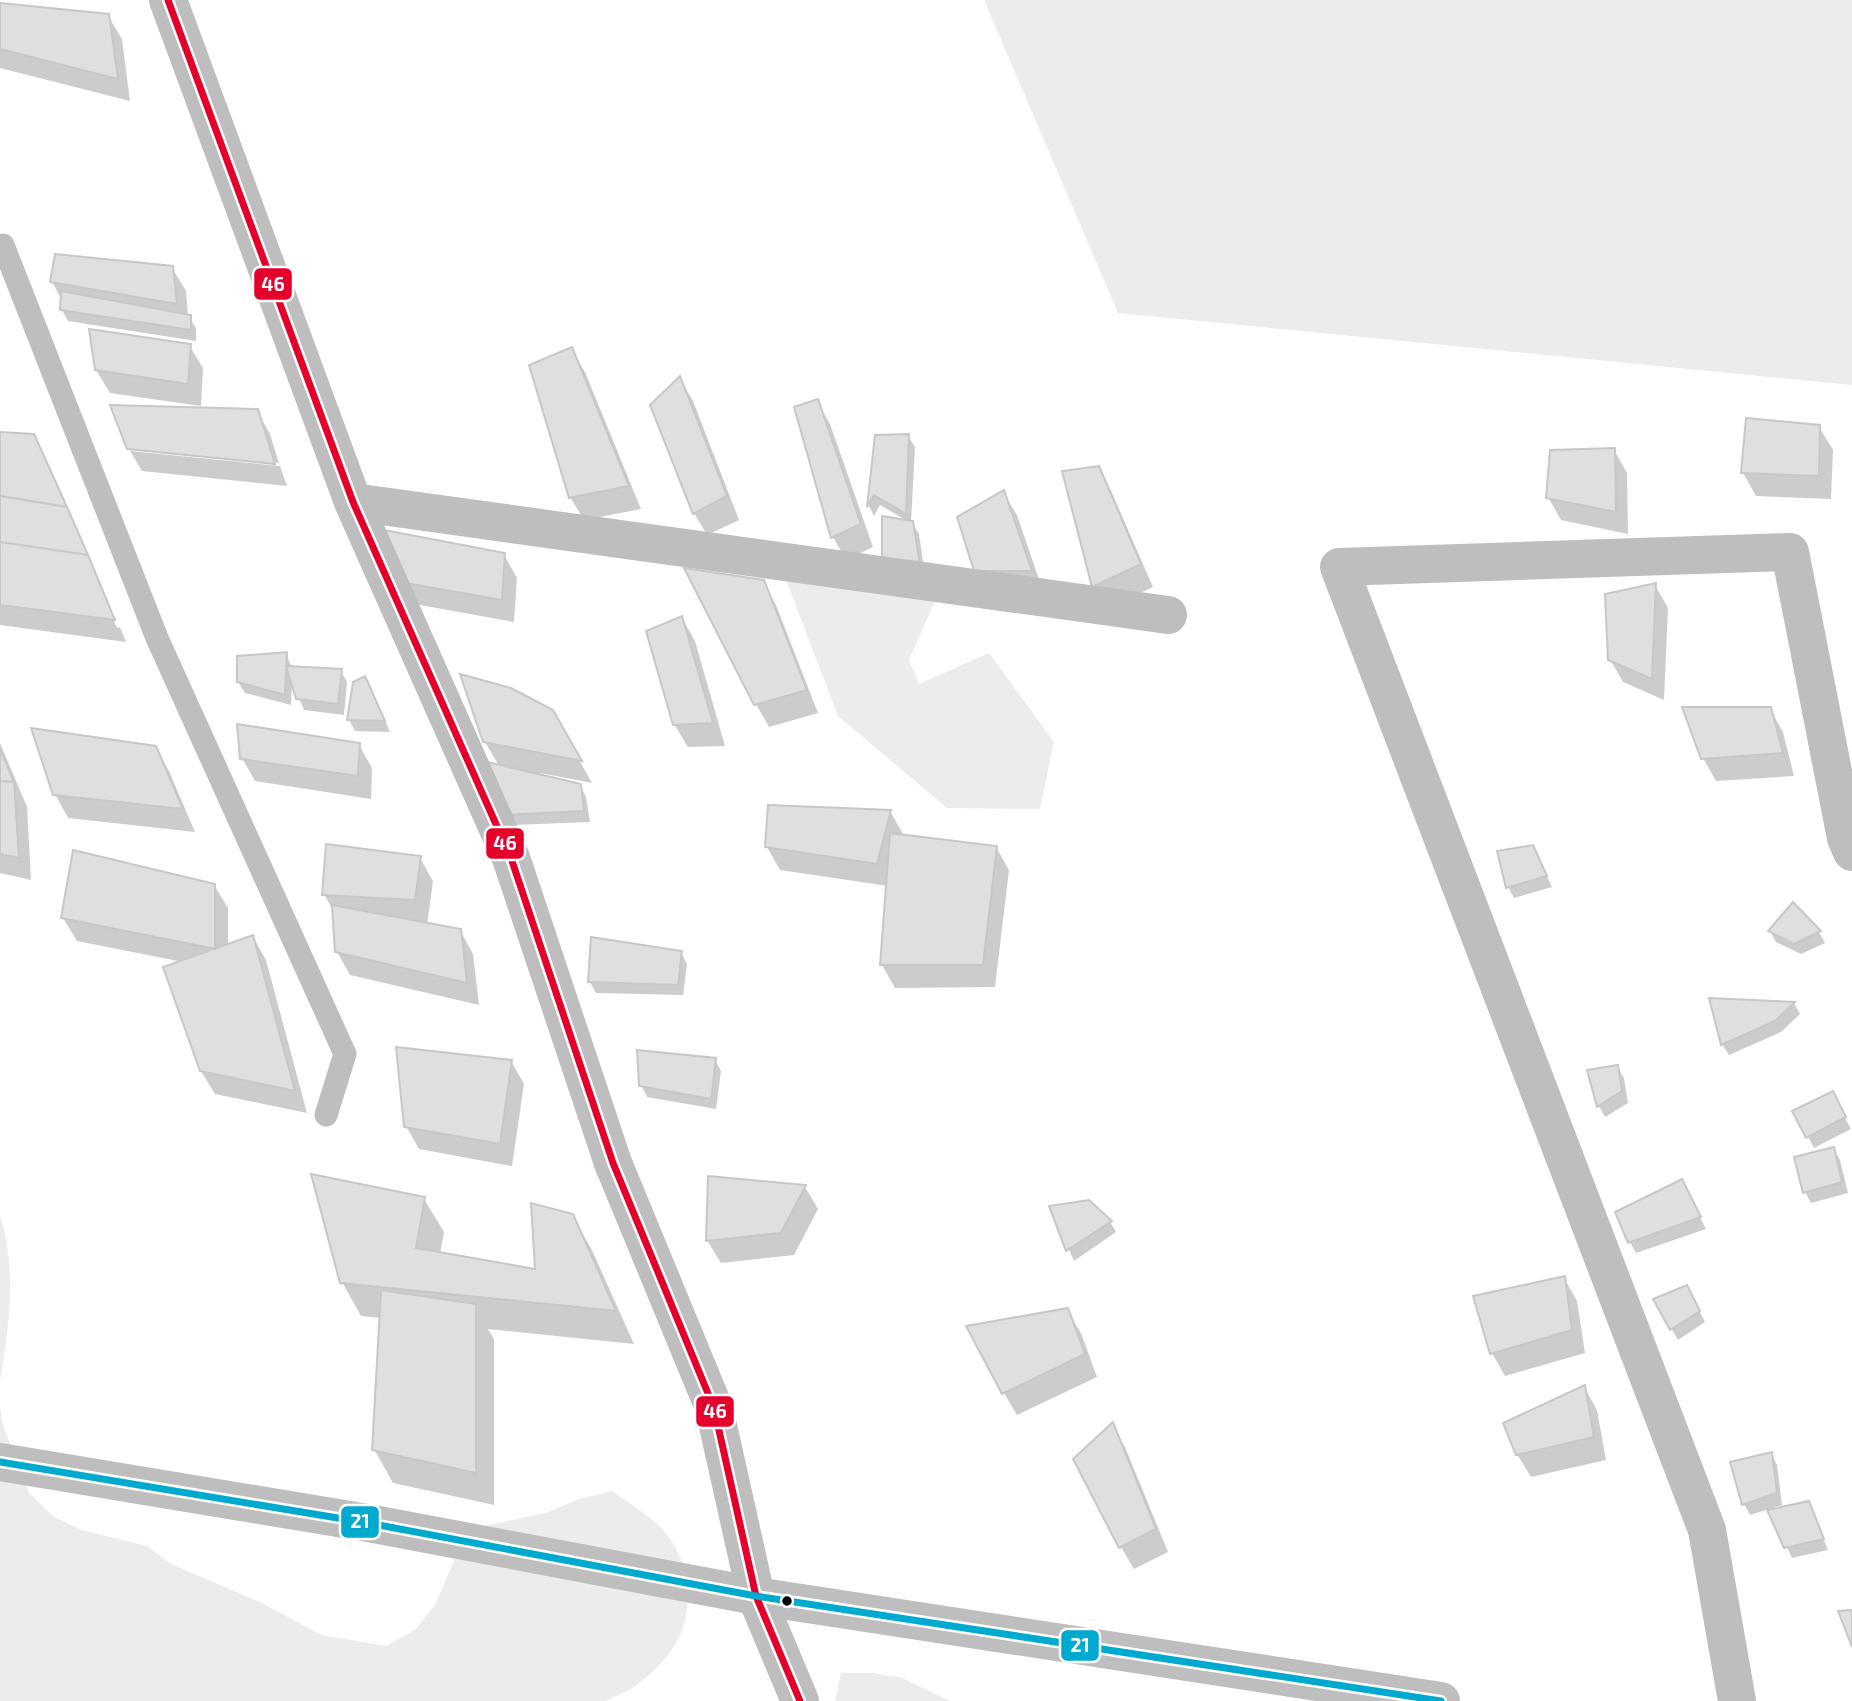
<svg xmlns="http://www.w3.org/2000/svg" width="1852" height="1701" viewBox="0 0 1852 1701" font-family="'Exo 2',sans-serif">
<style>
.green{fill:#ececec}
.shadow{fill:#0003}
.building{fill:#dfdfdf;stroke:#c7c7c7;stroke-width:2}
.lines{fill:none;stroke-linecap:round;stroke-linejoin:round}
.lane{stroke:#bebebe;stroke-width:23}
.street{stroke:#bebebe;stroke-width:38}
.bus-1-casing{stroke:#fff;stroke-width:12}
.bus-2-casing{stroke:#fff;stroke-width:12}
.bus-1{stroke:#e4002b;stroke-width:7}
.bus-2{stroke:#00a9ce;stroke-width:7}
.bus-dot{fill:#000;stroke:#fff;stroke-width:2.5}
.line-badge{stroke:#fff;stroke-width:2.5}
.badge-label{font-size:19px;text-anchor:middle;font-weight:bold;fill:#fff}
</style>
<rect width="100%" height="100%" fill="#fff"/>
<!-- green -->
<path class="green" d="M984,0H1852V385L1118,313Z
M783,572L935,601L909,660L919,684L989,653L1054,742L1040,809L947,808L838,716Z
M0,1216C17,1269 9,1328 0,1381Z
M0,1407L3,1425L29,1493L54,1517L82,1530L147,1546L171,1564L262,1603L321,1635L386,1646L415,1630L435,1605L460,1547L484,1526L546,1513L579,1499L612,1491C629,1503 648,1514 663,1530C687,1556 694,1597 682,1630C675,1651 655,1671 638,1684C629,1691 616,1696 605,1701H0Z
M841,1673H873L902,1678L950,1701H835Z"/>
<!-- shadow -->
<path class="shadow" d="M0,5L108,16L122,39L130,101L0,68Z
M172,268L186,291L188,316L196,328V341L68,321L62,310V300L52,282Z
M189,345L203,368L201,406L110,393L96,370Z
M571,350L585,372L641,509L584,520L570,497Z
M680,379L693,401L739,520L707,535L694,513Z
M817,401L830,424L873,547L846,560L833,537L796,408Z
M112,407L257,411L270,434L279,463L130,447V450Z
M1819,427L1833,450L1831,499L1756,496L1743,473Z
M0,434L33,436L45,457H42L117,628L120,627L126,642L0,625Z
M908,436L915,447L911,522L919,534L925,575L890,568L907,521L880,505L874,516L869,506L876,437Z
M1614,450L1627,473L1628,534L1561,520L1548,497Z
M130,451L280,466L287,486L142,471Z
M1098,468L1111,491L1153,587L1106,609L1093,586Z
M1003,493L1017,515L1044,594L975,570Z
M504,555L517,578L514,622L409,603L395,580Z
M762,582L776,605L818,713L769,727L756,704Z
M1655,585L1668,608L1664,700L1623,682L1610,659Z
M682,618L695,641L725,746L688,747L674,724Z
M286,654L292,668L341,671L347,682L344,715L304,710L292,680L291,705L245,693L238,682Z
M371,689L390,732L355,731L349,720Z
M1770,709L1783,732L1794,776L1716,781L1703,758Z
M552,712L592,783L540,773V776L580,785L586,797L590,822L512,825L499,766L485,742Z
M0,743L27,807L31,880L0,873Z
M359,745L372,768L371,799L255,781L242,758Z
M155,747L169,771L195,832L68,818L55,794Z
M890,811L903,834V837L996,847L1009,870L995,987L895,988L882,965L888,886L780,870L767,847Z
M420,858L433,881L427,925L460,930L473,954L479,1005L350,975L337,952L334,912L324,894Z
M1539,859L1552,887L1514,898L1508,887Z
M214,885L228,908V947L253,937L266,960L307,1113L215,1094L201,1071L183,962L77,941L63,918Z
M1770,931L1819,932L1825,943L1801,954L1776,942Z
M681,953L687,964L683,995L596,993L590,982Z
M1711,1000L1794,1003L1800,1014L1781,1032L1729,1055L1722,1044Z
M715,1060L721,1071L716,1109L647,1097L641,1085Z
M511,1061L524,1084L512,1166L419,1149L406,1126Z
M1617,1067L1624,1078L1628,1103L1605,1117L1599,1106L1589,1072Z
M1832,1094L1851,1129L1814,1148L1795,1112Z
M1833,1149L1840,1160L1848,1193L1811,1203L1805,1192Z
M805,1187L818,1209L794,1255L721,1263L707,1240Z
M1687,1192L1706,1229L1636,1253L1630,1242Z
M424,1199L444,1232L440,1254L536,1271L572,1216L592,1250L634,1344L488,1329L494,1339V1505L393,1483L374,1449L381,1318L361,1316L342,1282Z
M1051,1207L1110,1222L1116,1232L1074,1261Z
M1564,1278L1577,1301L1585,1353L1505,1376L1492,1353Z
M1693,1298L1705,1322L1678,1340L1655,1300Z
M1067,1310L1081,1333L1097,1377L1017,1415L1004,1393Z
M1584,1387L1597,1410L1606,1460L1531,1477L1517,1454Z
M1112,1425L1125,1447L1168,1552L1134,1569L1121,1547Z
M1771,1454L1777,1465L1782,1505L1769,1509L1770,1511L1808,1503L1828,1550L1792,1558L1769,1509L1750,1515L1744,1504Z"/>
<!-- building -->
<path class="building" d="M0,3L109,14L118,79L0,49Z
M55,254L173,266L177,304L50,282Z
M61,291L191,315V330L60,310Z
M89,329L191,344L188,384L95,370Z
M572,347L629,486L569,498L529,365Z
M680,376L727,496L693,514L650,405Z
M818,399L861,524L831,538L794,407Z
M110,405L258,409L275,464L127,449Z
M1746,418L1820,425L1819,476L1741,473Z
M0,432L34,434L67,507L0,496Z
M909,434L906,514L874,495L867,507L875,435Z
M1615,448L1616,512L1546,498L1550,450Z
M1099,466L1141,564L1092,587L1062,471Z
M1004,490L1032,571H974L957,517Z
M0,496L67,507L88,555L0,542Z
M882,516L913,521L920,565L882,558Z
M384,530L505,553L502,600L394,581Z
M0,542L88,555L115,620L0,605Z
M684,568L764,580L807,690L754,705Z
M1656,583L1652,679L1608,660L1605,594Z
M682,616L713,723L673,725L646,631Z
M287,652L285,695L237,682V656Z
M286,666L342,669L338,704L296,699Z
M460,674L511,688L553,710L582,761L483,742Z
M365,676L385,721L347,720L353,682Z
M1682,707H1771L1783,753L1701,759Z
M237,724L360,743L358,776L240,759Z
M31,728L156,746L183,809L53,795Z
M0,749L14,782L0,781Z
M483,761L581,784L584,811L504,815Z
M0,781L14,782L19,858L0,854Z
M768,805L891,810L877,864L765,847Z
M890,833L997,846L983,965H880Z
M326,844L421,856L415,900L322,895Z
M1533,845L1547,876L1506,888L1497,851Z
M73,850L215,884V949L61,918Z
M1793,902L1821,931L1794,944L1768,931Z
M332,905L461,929L467,983L335,952Z
M253,935L295,1091L200,1071L163,967Z
M591,937L682,951L678,985L588,982Z
M1709,998L1795,1002L1775,1021L1721,1045Z
M396,1047L512,1060L500,1144L404,1127Z
M637,1050L716,1058L711,1099L639,1086Z
M1618,1065L1622,1091L1597,1107L1587,1070Z
M1833,1091L1846,1117L1806,1138L1792,1111Z
M1834,1147L1842,1182L1803,1193L1794,1157Z
M311,1174L425,1197L416,1248L535,1269L531,1203L573,1214L616,1311L340,1283Z
M708,1176L806,1185L781,1233L706,1241Z
M1682,1179L1701,1217L1628,1243L1615,1212Z
M1089,1200L1112,1221L1066,1251L1049,1206Z
M1565,1276L1572,1330L1490,1354L1473,1296Z
M1687,1285L1700,1311L1670,1330L1653,1299Z
M381,1290L476,1304V1473L372,1450Z
M1068,1308L1085,1354L1002,1394L966,1326Z
M1585,1385L1594,1437L1516,1455L1503,1423Z
M1113,1422L1156,1529L1119,1548L1073,1459Z
M1772,1452L1777,1493L1742,1505L1730,1462Z
M1809,1501L1824,1539L1784,1548L1767,1510Z
M1852,1610V1647L1838,1611Z"/>
<g class="lines">
<!-- lane -->
<path class="lane" d="M3,245L157,638L345,1054L326,1115"/>
<!-- street -->
<path class="street" d="M168,0L353,502L511,858L613,1163L714,1408L756,1596L800,1701
M353,502L1168,615
M0,1462L368,1523L756,1596L1441,1701
M1737,1701L1707,1530L1339,567L1790,552L1846,838L1852,852"/>
<defs>
<path id="bus-1" d="M168,0L353,502L511,858L613,1163L714,1408L756,1596L800,1701"/>
<path id="bus-2" d="M0,1462L368,1523L756,1596L1441,1701"/>
</defs>
<!-- bus-1 casing -->
<use href="#bus-1" class="bus-1-casing"/>
<!-- bus-2 casing -->
<use href="#bus-2" class="bus-2-casing"/>
<!-- bus-1 -->
<use href="#bus-1" class="bus-1"/>
<!-- bus-2 -->
<use href="#bus-2" class="bus-2"/>
</g>
<!-- markers -->
<circle class="bus-dot" cx="787" cy="1601" r="6"/>
<g class="line-badge">
<rect x="253" y="267" width="40" height="34" rx="7" fill="#e4002b"/>
<rect x="485" y="827" width="40" height="33" rx="7" fill="#e4002b"/>
<rect x="695" y="1395" width="40" height="33" rx="7" fill="#e4002b"/>
<rect x="340" y="1505" width="40" height="34" rx="7" fill="#00a9ce"/>
<rect x="1060" y="1629" width="40" height="33" rx="7" fill="#00a9ce"/>
</g>
<g class="badge-label">
<text x="273" y="291">46</text>
<text x="505" y="850">46</text>
<text x="715" y="1418">46</text>
<text x="360" y="1528">21</text>
<text x="1080" y="1652">21</text>
</g>
</svg>
